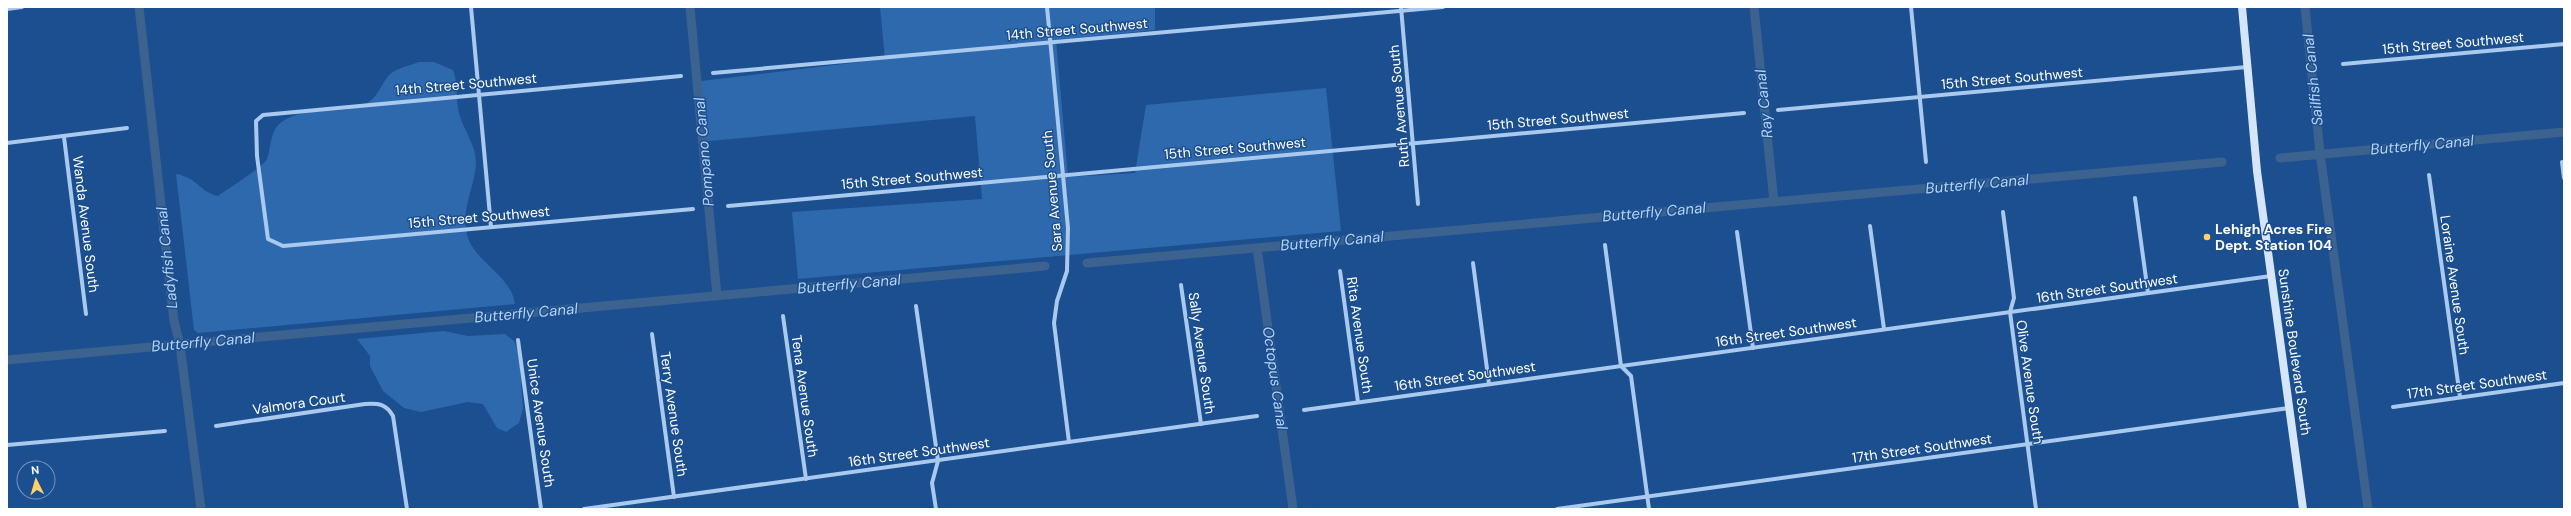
<svg xmlns="http://www.w3.org/2000/svg" width="2571" height="516" font-family="'DM Sans',sans-serif">
  <style>
    .green { fill: #2e69ad }
    .lines { fill: none; stroke-linecap: round; stroke-linejoin: round }
    .canal { stroke: #3c6290; stroke-width: 9 }
    .street { stroke: #a9c9ee; stroke-width: 4 }
    .secondary { stroke: #d6e6fa; stroke-width: 8 }
    .poi-dot { fill: #ffd166; stroke: #1b4f8f; stroke-width: 1.5 }
    .labels { text-anchor: middle; dominant-baseline: central; stroke-width: 3; stroke-linejoin: round; paint-order: stroke }
    .street-label { font-size: 14px; fill: #fff; stroke: #1b4f8f }
    .poi-label { font-size: 14px; font-weight: bold; fill: #fff; stroke: #1b4f8f; text-anchor: start }
    .water-label { font-size: 15px; font-style: italic; fill: #b5d3f5; stroke: #1b4f8f }
  </style>
  <rect width="100%" height="100%" fill="#1b4f8f"/>
  <g class="green">
    <path d="M880 7H1155V30L1056 40 1068 177 1135 173 1146 105 1326 88 1341 231 798 279 792 212 982 199 975 116 699 142 693 82 885 59Z"/>
    <path d="M419 62H434L453 70C458 83 456 95 458 109 462 129 476 143 476 163 475 185 462 208 466 230 471 262 510 272 515 304L198 333 194 330 176 174C199 178 199 192 218 196 228 189 263 167 267 159 272 146 269 130 283 121 306 106 336 115 361 106 381 99 381 79 393 72 401 67 411 65 419 62Z"/>
    <path d="M444 331 468 336 505 334 514 341 519 353 523 409 519 423 506 432 497 428 483 404 468 402 421 412 404 408 383 391 370 366V356L357 339Z"/>
  </g>
  <g class="lines">
    <g class="canal">
      <path d="M139 7 174 321 180 345 201 509"/>
      <path d="M690 7 717 296"/>
      <path d="M1754 7 1774 202"/>
      <path d="M2305 7 2320 153 2368 509"/>
      <path d="M2280 158 2564 132"/>
      <path d="M1257 248 1293 509"/>
      <path d="M1087 263 2222 162"/>
      <path d="M7 360 1045 266"/>
    </g>
    <g class="street">
      <path d="M471 7 491 227"/>
      <path d="M1047 7 1068 228 1067 271 1057 301 1054 323 1069 442"/>
      <path d="M1401 7 1418 204"/>
      <path d="M1911 7 1926 162"/>
      <path d="M7 9 22 7"/>
      <path d="M2343 64 2564 44"/>
      <path d="M713 73 1443 7"/>
      <path d="M681 76 263 115 256 121 257 156 268 239 283 246 693 209"/>
      <path d="M1778 110 2247 67"/>
      <path d="M64 137 86 314"/>
      <path d="M7 143 127 128"/>
      <path d="M2562 162 2564 178"/>
      <path d="M2429 175 2460 397"/>
      <path d="M2135 198 2148 293"/>
      <path d="M728 206 1744 113"/>
      <path d="M2003 212 2014 298 2010 312 2036 509"/>
      <path d="M1870 226 1884 329"/>
      <path d="M1737 232 1753 348"/>
      <path d="M1605 245 1621 366 1631 376 1649 509"/>
      <path d="M1473 263 1489 384"/>
      <path d="M1340 271 1358 402"/>
      <path d="M1181 285 1201 424"/>
      <path d="M916 306 938 461 932 483 936 509"/>
      <path d="M783 316 806 479"/>
      <path d="M652 334 674 497"/>
      <path d="M518 340 541 509"/>
      <path d="M2393 407 2564 383"/>
      <path d="M1304 410 2271 276"/>
      <path d="M216 426 365 404C379 403 386 404 393 416L407 509"/>
      <path d="M7 445 165 431"/>
      <path d="M584 509 1257 416"/>
      <path d="M1557 509 2289 408"/>
    </g>
    <path class="secondary" d="M2242 7 2257 171 2303 509"/>
  </g>
  <circle class="poi-dot" cx="2207" cy="237" r="4"/>
  <g class="labels">
    <g class="street-label">
      <text transform="translate(1077 29) rotate(-5)">14th Street Southwest</text>
      <text transform="translate(2453 43) rotate(-5)">15th Street Southwest</text>
      <text transform="translate(2012 78) rotate(-5)">15th Street Southwest</text>
      <text transform="translate(466 84) rotate(-5)">14th Street Southwest</text>
      <text transform="translate(1399 106) rotate(-95)">Ruth Avenue South</text>
      <text transform="translate(1558 119) rotate(-5)">15th Street Southwest</text>
      <text transform="translate(1235 148) rotate(-5)">15th Street Southwest</text>
      <text transform="translate(912 178) rotate(-5)">15th Street Southwest</text>
      <text transform="translate(1052 191) rotate(-95)">Sara Avenue South</text>
      <text transform="translate(479 217) rotate(-5)">15th Street Southwest</text>
      <text transform="translate(86 224) rotate(83)">Wanda Avenue South</text>
      <text transform="translate(2455 285) rotate(82)">Loraine Avenue South</text>
      <text transform="translate(2107 288) rotate(-8)">16th Street Southwest</text>
      <text transform="translate(1786 332) rotate(-8)">16th Street Southwest</text>
      <text transform="translate(1360 335) rotate(82)">Rita Avenue South</text>
      <text transform="translate(2295 352) rotate(82)">Sunshine Boulevard South</text>
      <text transform="translate(1202 353) rotate(82)">Sally Avenue South</text>
      <text transform="translate(1465 376) rotate(-8)">16th Street Southwest</text>
      <text transform="translate(2030 382) rotate(82)">Olive Avenue South</text>
      <text transform="translate(2477 384) rotate(-8)">17th Street Southwest</text>
      <text transform="translate(805 396) rotate(82)">Tena Avenue South</text>
      <text transform="translate(299 403) rotate(-8)">Valmora Court</text>
      <text transform="translate(674 414) rotate(82)">Terry Avenue South</text>
      <text transform="translate(541 423) rotate(82)">Unice Avenue South</text>
      <text transform="translate(1922 448) rotate(-8)">17th Street Southwest</text>
      <text transform="translate(919 452) rotate(-8)">16th Street Southwest</text>
    </g>
    <g class="poi-label">
      <text x="2215" y="229">Lehigh Acres Fire<tspan x="2215" dy="16">Dept. Station 104</tspan></text>
    </g>
    <g class="water-label">
      <text transform="translate(2313 80) rotate(-96)">Sailfish Canal</text>
      <text transform="translate(1764 104) rotate(-96)">Ray Canal</text>
      <text transform="translate(2422 145) rotate(-5)">Butterfly Canal</text>
      <text transform="translate(704 152) rotate(-95)">Pompano Canal</text>
      <text transform="translate(1977 184) rotate(-5)">Butterfly Canal</text>
      <text transform="translate(1654 212) rotate(-5)">Butterfly Canal</text>
      <text transform="translate(1332 241) rotate(-5)">Butterfly Canal</text>
      <text transform="translate(167 258) rotate(-96)">Ladyfish Canal</text>
      <text transform="translate(849 284) rotate(-5)">Butterfly Canal</text>
      <text transform="translate(526 313) rotate(-5)">Butterfly Canal</text>
      <text transform="translate(203 342) rotate(-5)">Butterfly Canal</text>
      <text transform="translate(1275 378) rotate(82)">Octopus Canal</text>
    </g>
  </g>
  <rect width="2571" height="516" fill="none" stroke="#ffffff" stroke-width="16"/>
  <g transform="translate(36 480) rotate(355)"><circle r="19" fill="#1b4f8f" stroke="#7695bc"/>
  <path d="M0-3L7 15L0 10L-7 15Z" fill="#ffd166"/>
  <text y="-6" font-size="11" font-weight="bold" text-anchor="middle" fill="#ffffff">N</text>
  </g>
</svg>
